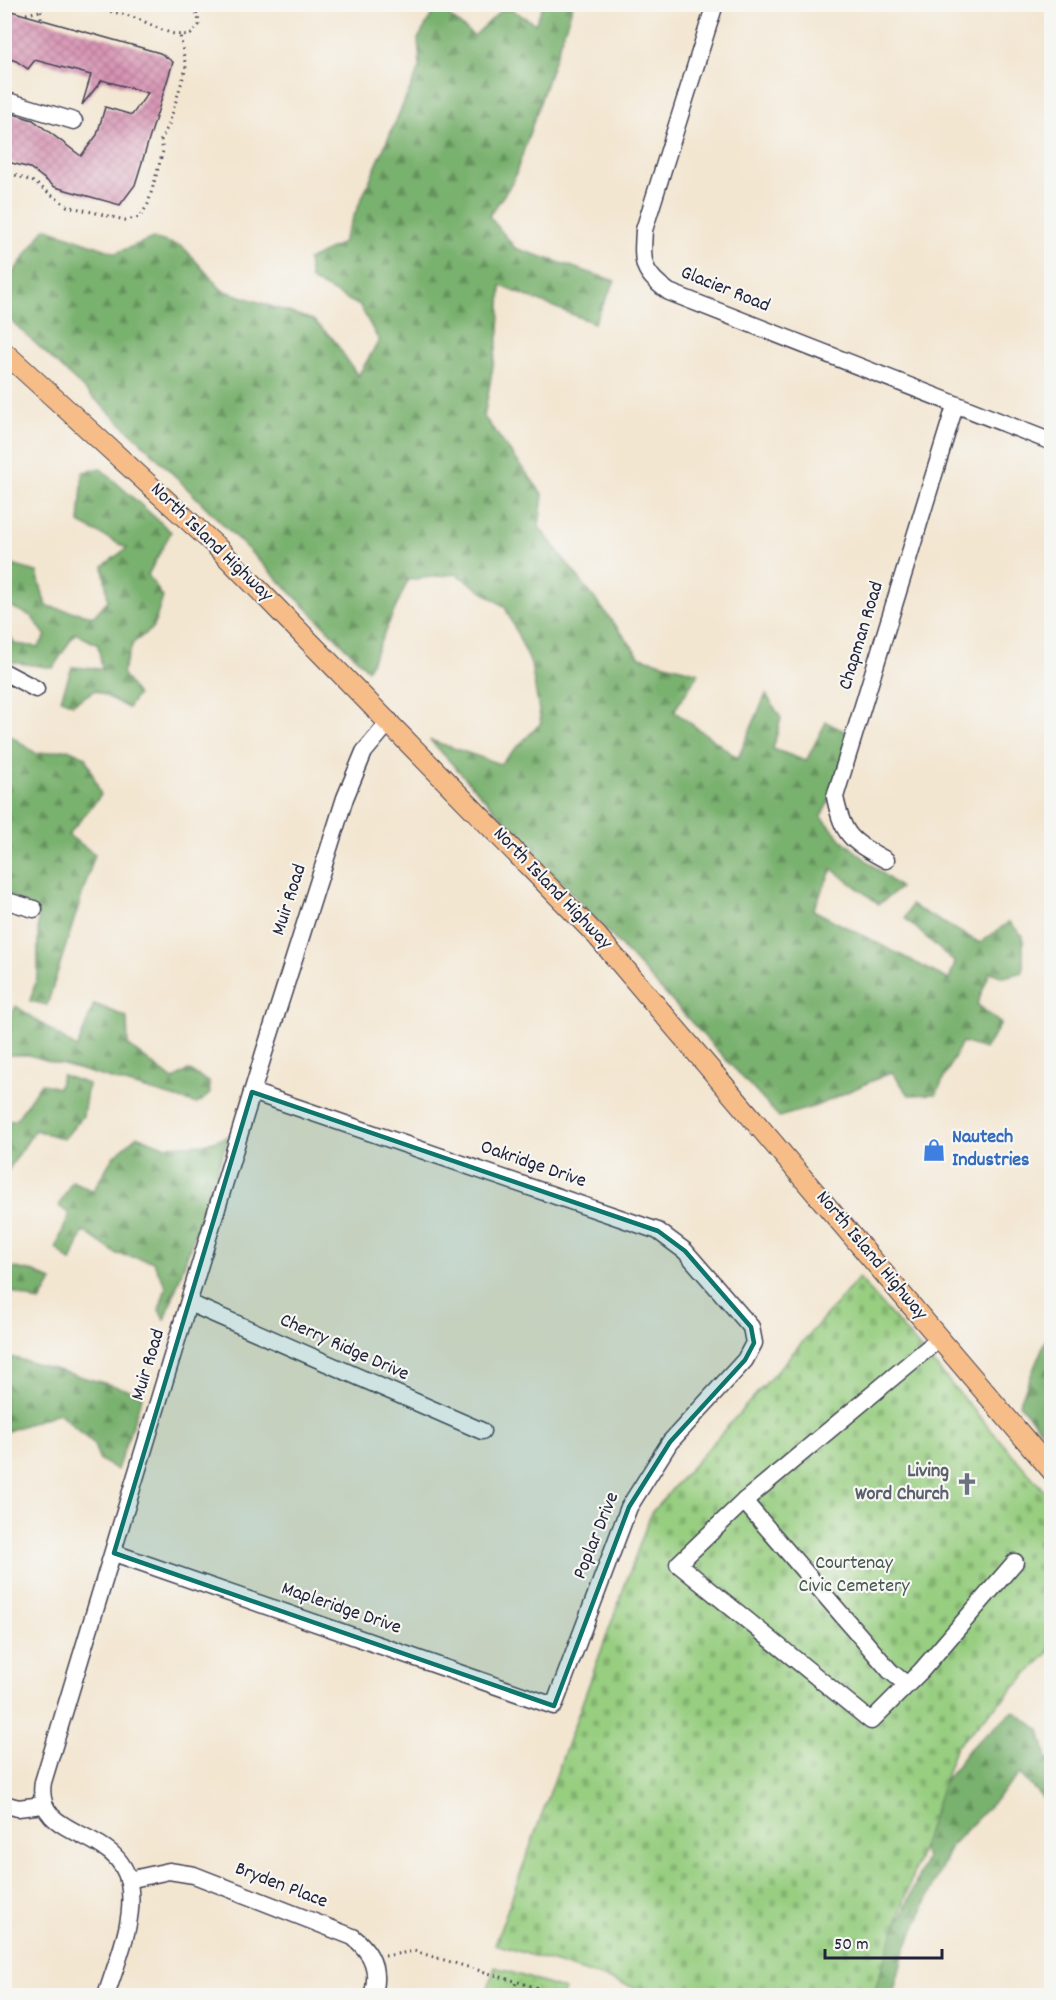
<svg xmlns="http://www.w3.org/2000/svg" width="1056" height="2000" font-family="Dekko,sans-serif">
  <style>
    .grass { fill: url(#grass-dots); stroke: #5c785e; stroke-width: 1.5 }
    .forest { fill: url(#forest-firs); stroke: #4e6a54; stroke-width: 1.5 }
    .cemetery { fill: url(#cemetery-stones); stroke: #5c785e; stroke-width: 1.5 }
    .building { fill: url(#building-cross-hatch) }
    .lines { fill: none; stroke-linecap: round; stroke-linejoin: round }
    .minor-casing { stroke: #413f52; stroke-width: 19 }
    .major-casing { stroke: #413f52; stroke-width: 22 }
    .path { stroke: #413f52; stroke-width: 3; stroke-dasharray: 1.5 4.5; stroke-linecap: butt }
    .minor { stroke: #fff; stroke-width: 16 }
    .major { stroke: #f7bd88; stroke-width: 20 }
    .marked { fill: #0f766e; fill-opacity: 0.2; stroke: #0f766e; stroke-width: 4.5; stroke-linejoin: round }
    .labels { text-anchor: middle; dominant-baseline: central; stroke-width: 4.5; stroke-linejoin: round; paint-order: stroke }
    .street-label { font-size: 20px; fill: #22223b; stroke: #f6f6f2 }
    .shop-label { font-size: 20px; font-weight: bold; fill: #366cbe; stroke: #f6f6f2; text-anchor: start }
    .worship-label { font-size: 20px; font-weight: bold; fill: #5b616d; stroke: #f6f6f2; text-anchor: end }
    .park-label { font-size: 20px; fill: #455650; stroke: #f6f6f2 }
  </style>
  <defs>
    <pattern id="grass-dots" width="8" height="8" patternUnits="userSpaceOnUse" patternTransform="scale(1.5)"><rect width="8" height="8" fill="#97ce80"/><path d="M2 2h.1M6 6h.1" fill="none" stroke="#82b170" stroke-width="1.8" stroke-linecap="round"/></pattern>
    <pattern id="forest-firs" width="22" height="20" patternUnits="userSpaceOnUse" patternTransform="scale(1.5)"><rect width="22" height="20" fill="#79b16e"/><path d="M5 1l3.5 6h-7zM16 11l3.5 6h-7z" fill="#63905c"/></pattern>
    <pattern id="cemetery-stones" width="16" height="16" patternUnits="userSpaceOnUse" patternTransform="scale(1.5)"><rect width="16" height="16" fill="#97ce80"/><path d="M2 7V4a2 2 0 0 1 4 0v3zM10 15v-3a2 2 0 0 1 4 0v3z" fill="#82b170"/></pattern>
    <pattern id="building-cross-hatch" width="8" height="8" patternUnits="userSpaceOnUse" patternTransform="scale(1.5)"><rect width="8" height="8" fill="#d792b2"/><path d="M0 0l8 8M0 8l8-8" fill="none" stroke="#ae7792"/></pattern>
  </defs>
  <rect width="100%" height="100%" fill="#f6f6f2"/>
  <filter id="ink" filterUnits="userSpaceOnUse"><feTurbulence type="fractalNoise" baseFrequency=".0167" numOctaves="2"/><feDisplacementMap in="SourceGraphic" scale="12" xChannelSelector="R" yChannelSelector="G"/><feConvolveMatrix kernelMatrix="1 2 1 2 8 2 1 2 1" color-interpolation-filters="sRGB"/></filter>
  <filter id="wash" filterUnits="userSpaceOnUse"><feTurbulence type="fractalNoise" baseFrequency=".008" numOctaves="4" result="noise"/><feDisplacementMap in="SourceGraphic" scale="24" xChannelSelector="R" yChannelSelector="G"/><feGaussianBlur stdDeviation="1.35" result="paint"/><feColorMatrix in="noise" values="0 0 0 0 0 0 0 0 0 0 0 0 0 0 0 0 0 1.4 0 .05"/><feComposite in="paint" operator="in"/></filter>
  <g filter="url(#wash)">
    <rect width="100%" height="100%" fill="#f3e6d1"/>
    <path class="grass" d="M495 1967 565 1990 563 1995H486Z"/>
    <g class="forest">
      <path d="M543 5H573L513 182 489 216 515 248 615 281 594 323 501 286 499 332 484 417 543 495 539 527 640 657 699 673 674 711 738 758 766 694 781 718 773 749 806 761 826 722 848 733 836 789 821 816 842 840 900 888 879 904 832 869 813 910 949 980 955 963 905 918 911 905 980 943 1009 922 1023 936V972L1004 977 990 972 977 1004 1001 1024 985 1049 962 1042 936 1094 909 1095 892 1072 816 1106 779 1117 430 740 500 764 541 723 531 664 505 607 456 574 408 580 368 670 143 444 5 315V284L45 228 116 253 153 238 183 247 222 290 313 320 333 339 358 376 379 341 360 306 311 280 308 260 342 243 420 66 418 39 437 6 474 36 506 6 535 24Z"/>
      <path d="M100 468 171 532 148 575 163 597 153 628 133 643 122 673 137 695 128 708 95 690 73 704 61 699 72 667 102 669 98 645 75 633 53 668 5 661V627L15 644 38 647 46 636 31 616 5 604V563L37 572 46 606 94 616 108 600 103 566 127 548 79 523 83 472Z"/>
      <path d="M4 731 37 754 68 749 86 757 101 795 68 835 95 854 47 1005 30 1001 38 974V913L5 891Z"/>
      <path d="M94 1004 127 1017 128 1045 173 1080 188 1070 209 1082 210 1094 197 1104 29 1055H5V1026L16 1006 77 1048Z"/>
      <path d="M62 1075 88 1084 83 1116 64 1139 35 1130 5 1175V1122L16 1120 41 1083 58 1088Z"/>
      <path d="M137 1136 164 1146 204 1144 229 1136 165 1320 159 1310 166 1287 153 1261 117 1254 83 1231 71 1262 56 1248 69 1214 59 1206 72 1181 93 1191 113 1157Z"/>
      <path d="M5 1266 35 1272 52 1281 40 1302 5 1289Z"/>
      <path d="M1051 1327V1442L1019 1404Z"/>
      <path d="M4 1355 143 1394 117 1470 100 1460 93 1443 59 1413 5 1432Z"/>
      <path d="M1014 1711 1040 1730 1047 1758 1051 1760V1814L1047 1803 1020 1774 951 1846 904 1952 893 1995 866 1996 883 1935 902 1916 926 1858 907 1808 939 1789 970 1748Z"/>
    </g>
    <path class="cemetery" d="M859 1278 1052 1500 1051 1650 955 1748 873 1995H658L495 1944 651 1513Z"/>
    <g id="blocks">
      <path class="building" d="M4 9 160 53 173 62 135 185 120 205 55 187 30 168 4 161V111L33 120 81 156 97 135 105 107 132 115 148 93 102 80 82 105 91 75 35 60 28 69 16 61 4 57Z"/>
    </g>
  </g>
  <g filter="url(#ink)">
    <use href="#blocks" fill-opacity="0" stroke="#413f52" stroke-width="1.5"/>
    <g class="lines">
      <g class="minor-casing">
        <g id="minor">
          <path d="M715 4 644 230C642 263 641 272 669 292L1052 442"/>
          <path d="M4 100 74 121"/>
          <path d="M4 672 36 689"/>
          <path d="M886 860C851 841 843 836 835 797L955 406"/>
          <path d="M4 900 34 909"/>
          <path d="M189 1303 482 1431"/>
          <path d="M940 1338 744 1501 678 1564 871 1721 921 1671 1015 1562"/>
          <path d="M744 1501 890 1671 906 1684"/>
          <path d="M114 1553 554 1706 629 1507 670 1442 745 1360 754 1343 751 1327 685 1251 658 1231 252 1092"/>
          <path d="M4 1804 18 1808 43 1805"/>
          <path d="M128 1880 169 1871 194 1875 353 1937C373 1953 380 1971 372 1996"/>
          <path d="M106 1996C117 1960 136 1920 129 1883 118 1826 33 1841 43 1782L264 1053 345 798 364 752 390 721"/>
        </g>
      </g>
      <g class="major-casing">
        <path id="major" d="M4 352 215 545 597 936 1052 1471"/>
      </g>
      <g class="path">
        <path d="M69 4C92 10 116 10 138 19 156 26 171 38 191 34L199 25 198 15 188 4"/>
        <path d="M26 14 40 11"/>
        <path d="M41 18 42 4"/>
        <path d="M4 171 34 182 67 206 125 220 140 217 148 204 163 151 161 140 169 124 186 68 180 35"/>
        <path d="M385 1956 414 1951 565 1996"/>
        <path d="M511 1996 517 1980"/>
      </g>
      <use href="#minor" class="minor"/>
      <use href="#major" class="major"/>
    </g>
  </g>
  <path class="marked" d="M252 1092 658 1231 685 1251 751 1327 754 1343 745 1360 670 1442 629 1507 554 1706 114 1553Z"/>
  <defs>
    <g id="shop-bare" transform="scale(1.8)"><path d="M-5-2.5h2.3a2.7 3.5 0 0 1 5.4 0H5L5.5 6h-11ZM-1.5-2.5h3a1.5 2.3 0 0 0-3 0Z" fill="#3f7fe0" stroke="#f6f6f2" stroke-width="2.5" paint-order="stroke"/></g>
    <g id="church-bare" transform="scale(1.8)"><path d="M-1.2-6h2.4v3.5h3.3v2.4h-3.3V6h-2.4V-.1h-3.3v-2.4h3.3Z" fill="#6b7280" stroke="#f6f6f2" stroke-width="2.5" paint-order="stroke"/></g>
  </defs>
  <g fill-rule="evenodd">
    <use href="#shop-bare" x="934" y="1150"/>
    <use href="#church-bare" x="967" y="1484"/>
  </g>
  <g class="labels">
    <g class="street-label">
      <text transform="translate(725 290) rotate(22)">Glacier Road</text>
      <text transform="translate(211 543) rotate(44)">North Island Highway</text>
      <text transform="translate(862 636) rotate(-73)">Chapman Road</text>
      <text transform="translate(552 889) rotate(46)">North Island Highway</text>
      <text transform="translate(290 900) rotate(-72)">Muir Road</text>
      <text transform="translate(533 1165) rotate(19)">Oakridge Drive</text>
      <text transform="translate(871 1256) rotate(50)">North Island Highway</text>
      <text transform="translate(344 1348) rotate(24)">Cherry Ridge Drive</text>
      <text transform="translate(149 1365) rotate(-73)">Muir Road</text>
      <text transform="translate(597 1536) rotate(-68)">Poplar Drive</text>
      <text transform="translate(341 1609) rotate(19)">Mapleridge Drive</text>
      <text transform="translate(281 1886) rotate(21)">Bryden Place</text>
    </g>
    <g class="shop-label">
      <text x="952" y="1138">Nautech<tspan x="952" dy="23">Industries</tspan></text>
    </g>
    <g class="worship-label">
      <text x="949" y="1472">Living<tspan x="949" dy="23">Word Church</tspan></text>
    </g>
    <g class="park-label">
      <text x="854" y="1564">Courtenay<tspan x="854" dy="23">Civic Cemetery</tspan></text>
    </g>
  </g>
  <rect width="1056" height="2000" fill="none" stroke="#f6f6f2" stroke-width="24"/>
  <path d="M825 1949v9h117v-9" fill="none" stroke="#22223b" stroke-width="3"/>
  <text x="834" y="1949" font-size="18" fill="#22223b" stroke="#f6f6f2" stroke-width="4.5" paint-order="stroke">50 m</text>
</svg>
